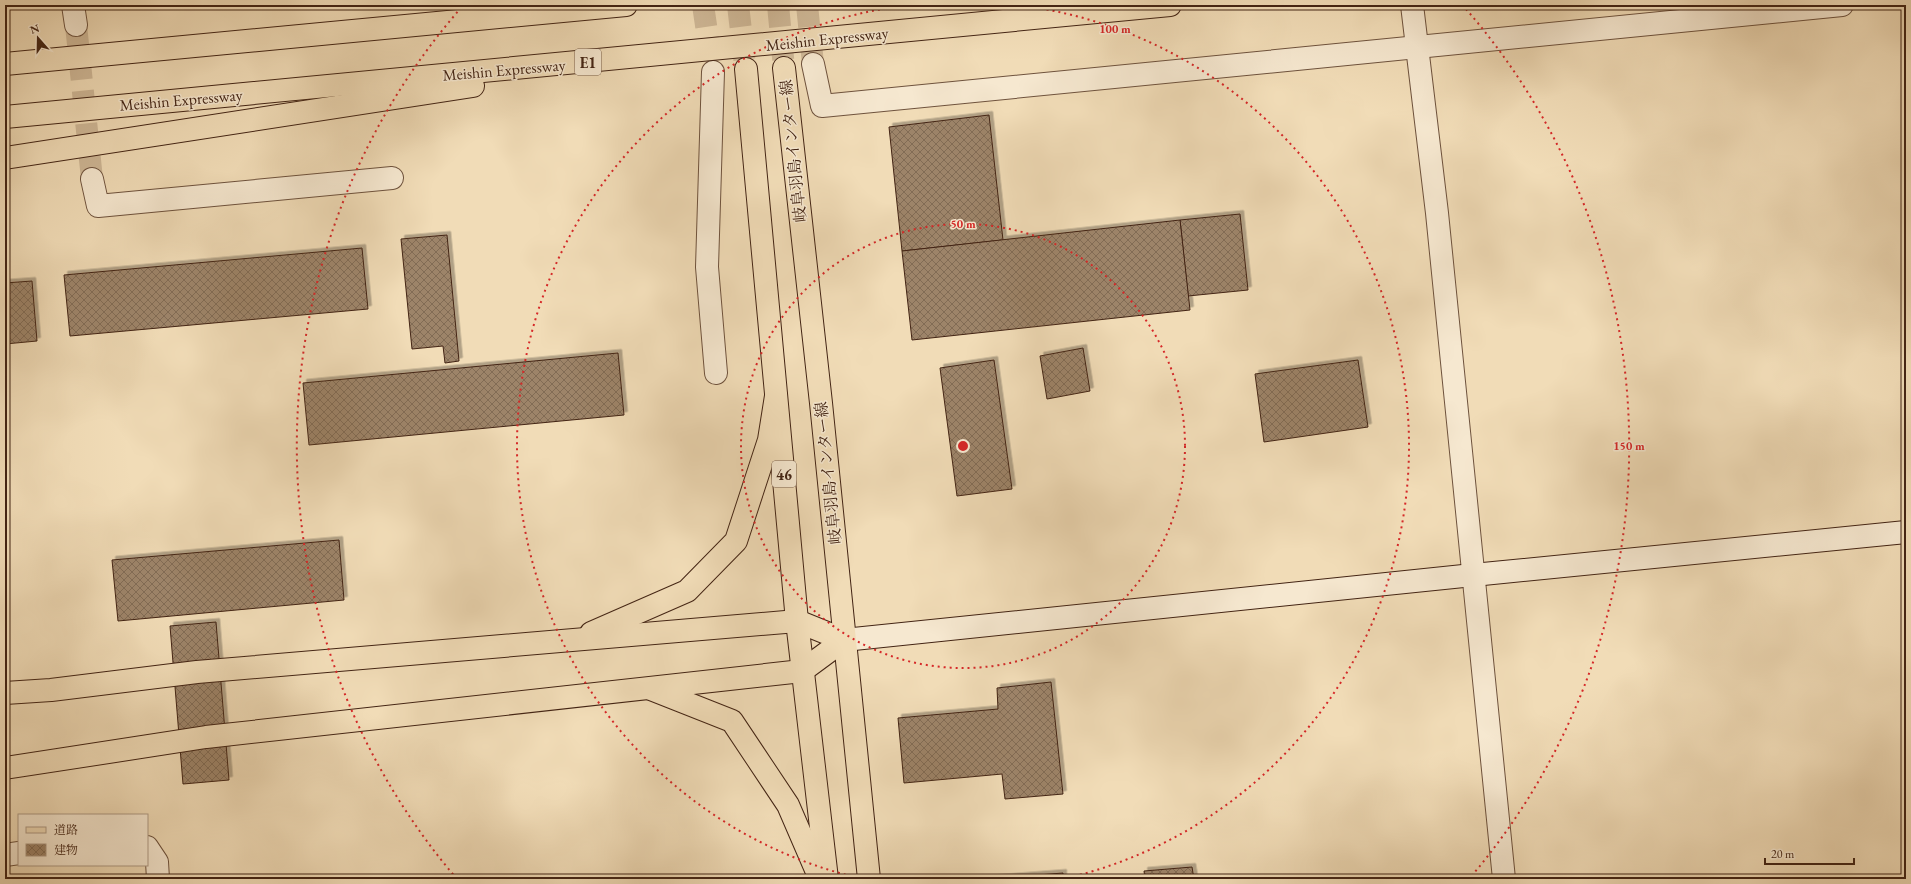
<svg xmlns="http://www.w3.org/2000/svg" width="1911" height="884" font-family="'EB Garamond','Noto Serif JP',serif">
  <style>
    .building { fill: url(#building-cross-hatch); stroke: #432414; filter: url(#shadow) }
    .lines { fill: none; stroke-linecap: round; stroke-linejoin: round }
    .street-tunnel { stroke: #ceb796; stroke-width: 22; stroke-dasharray: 22 11; stroke-linecap: butt }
    .primary-tunnel { stroke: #ceb796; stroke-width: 22; stroke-dasharray: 22 11; stroke-linecap: butt }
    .street-casing { stroke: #6e523d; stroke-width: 24 }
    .secondary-casing { stroke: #432414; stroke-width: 24 }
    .primary-casing { stroke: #432414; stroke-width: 24 }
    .highway-casing { stroke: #432414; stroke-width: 24 }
    .street { stroke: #f6e8d0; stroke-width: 22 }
    .secondary { stroke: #f6e8d0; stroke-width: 22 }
    .primary { stroke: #f1dcb7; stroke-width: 22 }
    .highway { stroke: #f1dcb7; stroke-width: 22 }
    .ring { fill: none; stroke: #d62828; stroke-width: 2; stroke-dasharray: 2 4 }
    .labels { text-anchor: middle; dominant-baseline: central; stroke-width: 3; stroke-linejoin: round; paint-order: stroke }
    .shield { fill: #f6e8d0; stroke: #795f4c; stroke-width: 1 }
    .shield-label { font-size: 15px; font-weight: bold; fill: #432414 }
    .street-label { font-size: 16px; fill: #432414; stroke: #f6e8d0 }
    .centre { fill: #d62828; stroke: #f6e8d0; stroke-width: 2 }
    .ring-label { font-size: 12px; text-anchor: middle; font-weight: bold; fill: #d62828; stroke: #f6e8d0; stroke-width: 3; stroke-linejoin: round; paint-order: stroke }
  </style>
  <defs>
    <pattern id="building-cross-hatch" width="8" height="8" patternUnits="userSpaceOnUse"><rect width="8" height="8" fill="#9d8469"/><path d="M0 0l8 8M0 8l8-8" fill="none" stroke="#826c55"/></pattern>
    <filter id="shadow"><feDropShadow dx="3.5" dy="-3.5" stdDeviation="0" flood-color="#0004"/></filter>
  </defs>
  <rect width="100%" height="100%" fill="#f1dcb7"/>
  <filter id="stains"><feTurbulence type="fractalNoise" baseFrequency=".005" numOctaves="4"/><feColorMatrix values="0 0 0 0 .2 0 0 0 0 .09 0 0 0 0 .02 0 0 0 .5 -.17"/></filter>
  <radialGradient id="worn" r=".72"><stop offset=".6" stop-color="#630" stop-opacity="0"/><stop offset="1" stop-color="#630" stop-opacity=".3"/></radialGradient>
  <g class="building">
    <path d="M989 115 1003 240 902 251 889 127Z"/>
    <path d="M1240 214 1248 290 1188 296 1180 220Z"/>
    <path d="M1180 220 1190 310 912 340 902 251Z"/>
    <path d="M447 235 459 361 445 363 443 346 412 349 401 239Z"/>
    <path d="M362 248 368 309 70 336 64 275Z"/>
    <path d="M32 281 37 341 5 344V283Z"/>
    <path d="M1083 348 1090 391 1047 399 1040 356Z"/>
    <path d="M618 353 624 415 309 445 303 383Z"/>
    <path d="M994 360 1012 489 957 496 940 368Z"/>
    <path d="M1358 360 1368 427 1264 442 1255 374Z"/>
    <path d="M339 540 344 600 118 621 112 560Z"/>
    <path d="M216 622 229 780 183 784 170 626Z"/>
    <path d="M1051 682 1063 794 1005 799 1002 774 904 783 898 718 998 709 997 688Z"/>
    <path d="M1192 867 1194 879H1145L1144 871Z"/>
    <path d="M1063 873V879H987Z"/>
  </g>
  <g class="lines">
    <g class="street-tunnel">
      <path d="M703 5 713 72"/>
      <path d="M807 5 813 64"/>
      <path d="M76 25 92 179"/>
    </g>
    <g class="primary-tunnel">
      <path d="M738 5 745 65"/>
      <path d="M778 5 784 68"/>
    </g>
    <g class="street-casing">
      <g id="street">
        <path d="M73 5 76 25"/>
        <path d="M1412 5 1437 213 1504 879"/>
        <path d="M813 64 822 106 1842 5"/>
        <path d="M713 72 707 267 716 373"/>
        <path d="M92 179 98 206 392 178"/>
        <path d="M147 847 157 862 158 879"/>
        <path d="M5 855 19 853"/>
      </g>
    </g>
    <g class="secondary-casing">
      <path id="secondary" d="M844 640 1473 575 1906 532"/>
    </g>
    <g class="primary-casing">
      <g id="primary">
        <path d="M784 68 821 403 869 879"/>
        <path d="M746 69 797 621 827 879"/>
      </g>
    </g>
    <g class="highway-casing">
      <g id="highway">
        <path d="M5 64 626 5"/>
        <path d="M5 117 1170 5"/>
        <path d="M5 158 473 86"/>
        <path d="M591 633 687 591 736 541 769 440 776 396"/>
        <path d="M651 689 732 721 788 805 820 879"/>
        <path d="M5 693 51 690 197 672 797 621 844 640"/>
        <path d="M5 768 206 737 802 671 844 640"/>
      </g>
    </g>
    <use href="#street" class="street"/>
    <use href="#secondary" class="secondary"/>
    <use href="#primary" class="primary"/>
    <use href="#highway" class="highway"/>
  </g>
  <g class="ring">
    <circle cx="963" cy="446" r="222"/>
    <path d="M863 879A444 444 0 0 1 909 5M1017 5A444 444 0 0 1 1063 879"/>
    <path d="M457 879A666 666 0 0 1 460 9M1466 9A666 666 0 0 1 1469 879"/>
  </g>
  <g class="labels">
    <g class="shield">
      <rect x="575" y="49" width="26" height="26" rx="3"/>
      <rect x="772" y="461" width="24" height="26" rx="3"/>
    </g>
    <g class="shield-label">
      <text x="588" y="62">E1</text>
      <text x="784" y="474">46</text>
    </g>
    <g class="street-label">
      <text transform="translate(827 39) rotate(-6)">Meishin Expressway</text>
      <text transform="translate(504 70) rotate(-5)">Meishin Expressway</text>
      <text transform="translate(181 100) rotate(-5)">Meishin Expressway</text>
      <text transform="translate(793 151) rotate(-96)">岐阜羽島インター線</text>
      <text transform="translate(828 473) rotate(-96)">岐阜羽島インター線</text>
    </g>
  </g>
  <circle cx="963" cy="446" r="6" class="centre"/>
  <g class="ring-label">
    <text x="1115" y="33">100 m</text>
    <text x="963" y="228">50 m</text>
    <text x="1629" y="450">150 m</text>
  </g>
  <rect width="1911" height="884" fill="none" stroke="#f1dcb7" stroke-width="20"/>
  <rect x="6" y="6" width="1899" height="872" fill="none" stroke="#432414" stroke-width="2"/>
  <rect x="10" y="10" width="1891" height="864" fill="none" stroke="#432414"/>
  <rect x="18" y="814" width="130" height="52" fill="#f6e8d0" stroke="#ae9a85"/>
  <rect x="26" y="827" width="20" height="6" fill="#f1dcb7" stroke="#ae9a85"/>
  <text x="54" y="834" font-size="12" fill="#432414">道路</text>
  <rect x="26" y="844" width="20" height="12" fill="url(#building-cross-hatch)" stroke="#ae9a85"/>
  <text x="54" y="854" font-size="12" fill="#432414">建物</text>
  <g transform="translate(38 38) rotate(340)" stroke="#f6e8d0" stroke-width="3" paint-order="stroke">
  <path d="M0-3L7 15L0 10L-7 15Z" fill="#432414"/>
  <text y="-6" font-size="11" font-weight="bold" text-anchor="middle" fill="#432414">N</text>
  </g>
  <path d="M1765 858v6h89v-6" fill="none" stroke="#432414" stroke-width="2"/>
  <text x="1771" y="858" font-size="12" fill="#432414" stroke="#f6e8d0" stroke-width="3" paint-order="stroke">20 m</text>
  <rect width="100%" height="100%" filter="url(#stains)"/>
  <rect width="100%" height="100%" fill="url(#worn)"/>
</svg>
